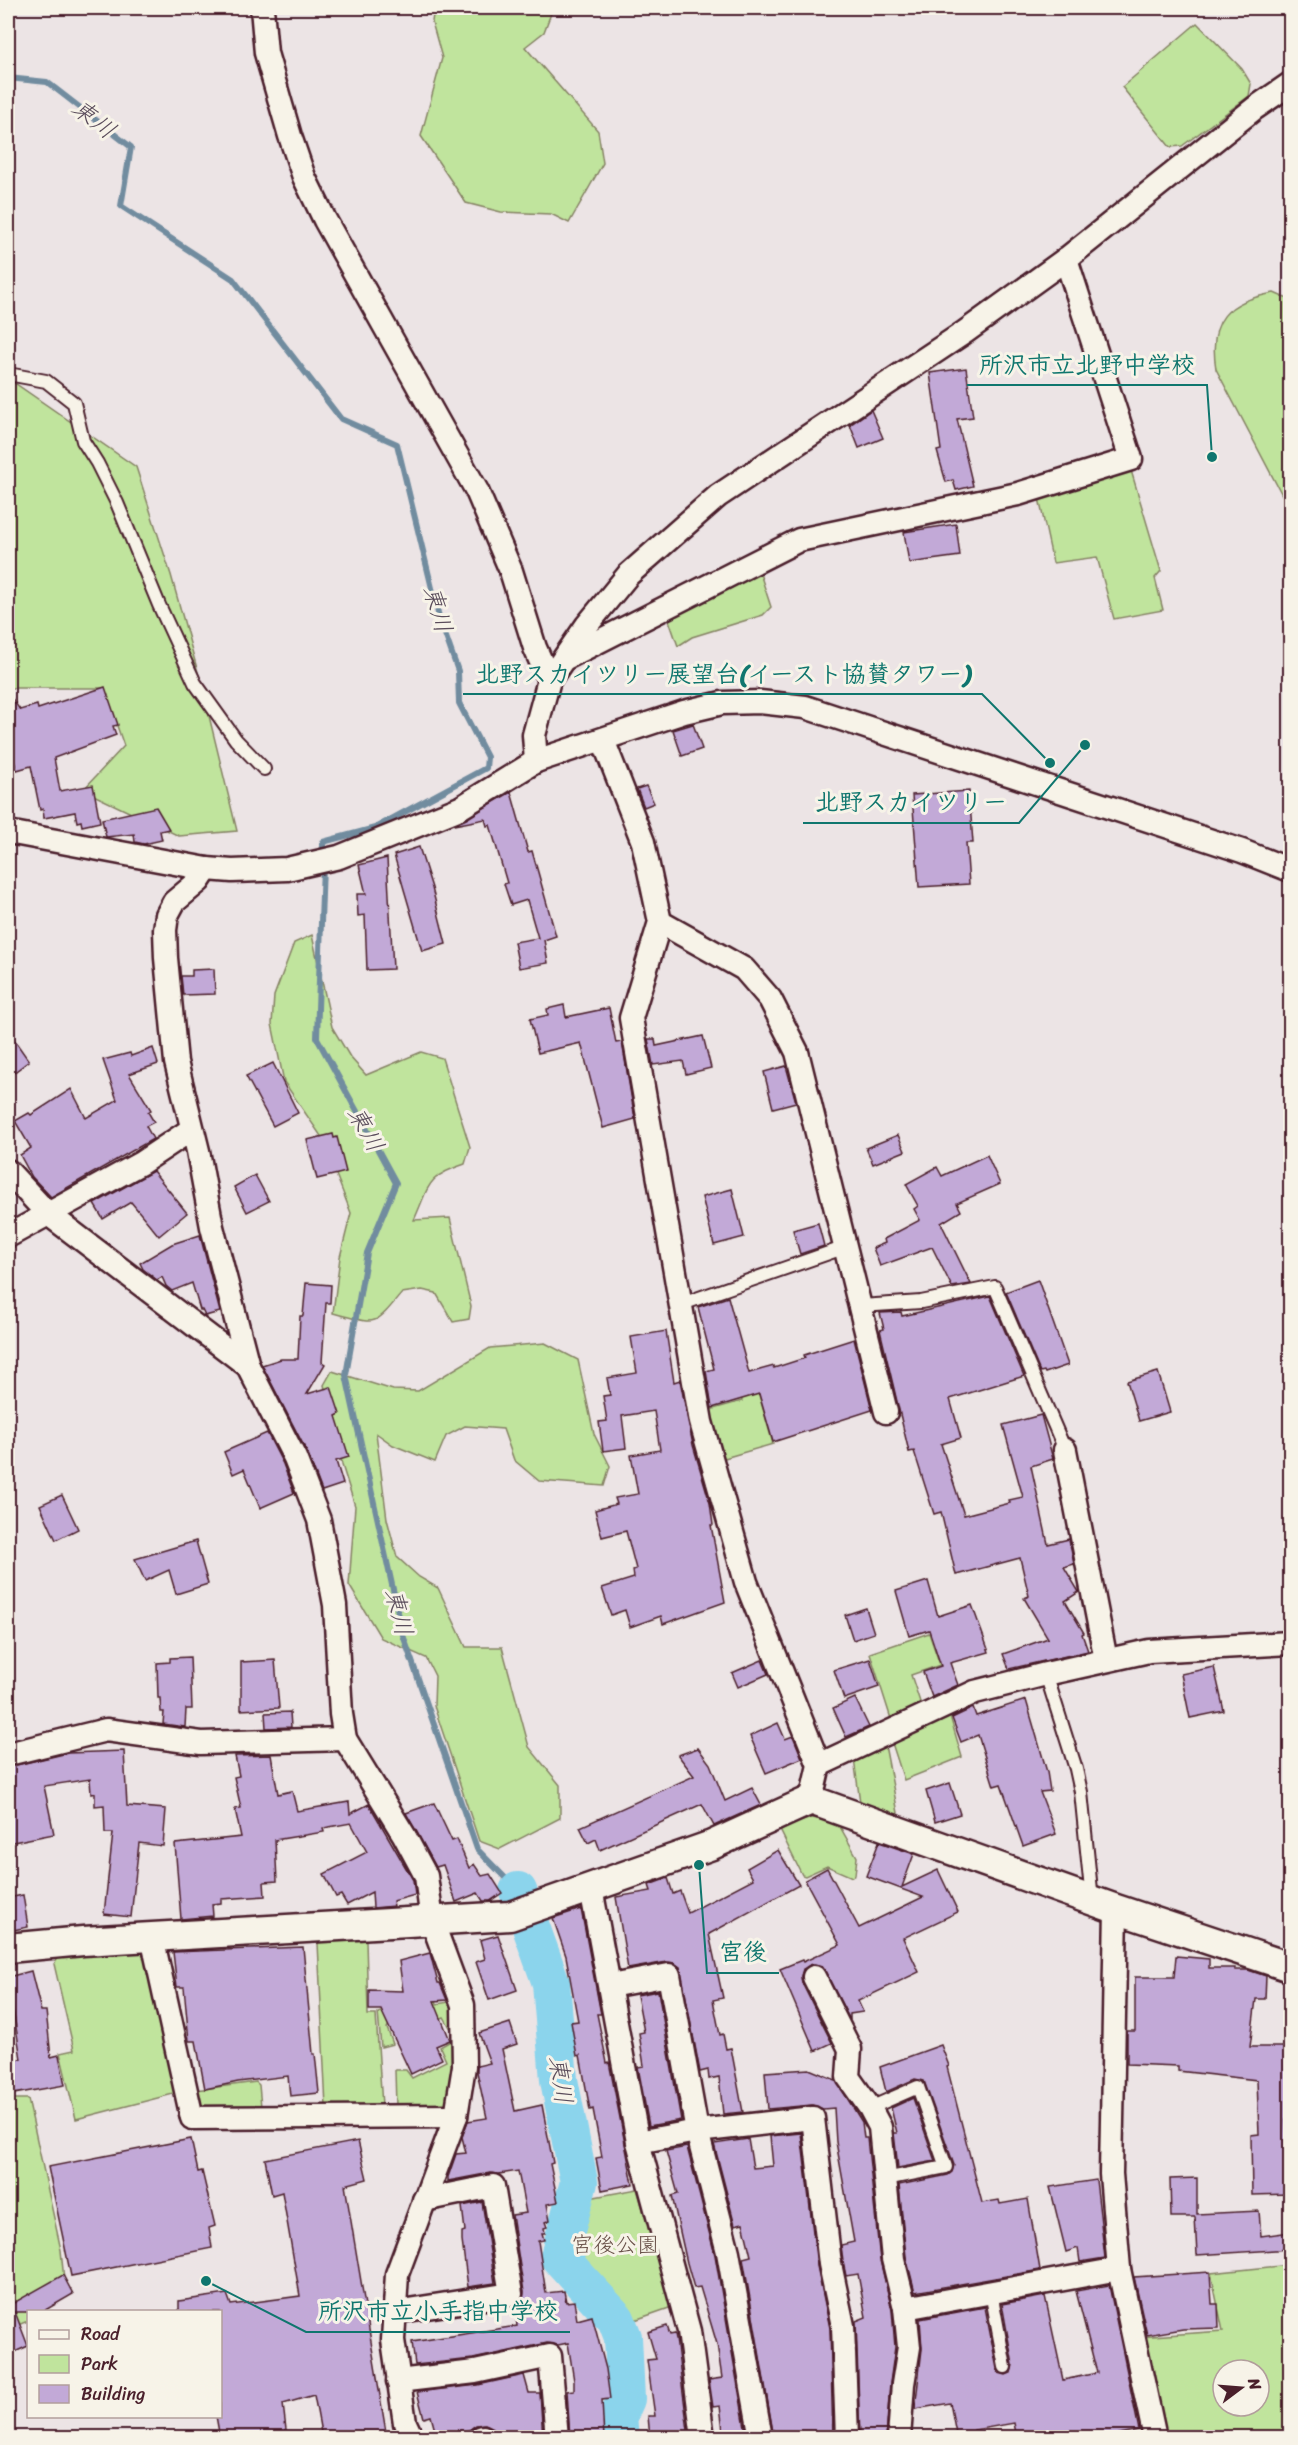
<svg xmlns="http://www.w3.org/2000/svg" width="1298" height="2445" font-family="Sriracha,'Klee One',sans-serif">
  <style>
    .green { fill: #c0e49d; stroke: #858264; stroke-width: 1.5; fill-rule: evenodd }
    .lines { fill: none; stroke-linecap: round; stroke-linejoin: round }
    .stream { stroke: #718c9f; stroke-width: 6 }
    .river { stroke: #8bd4ec; stroke-width: 38 }
    .building { fill: #c2a9d7; stroke: #4a1f2b; stroke-width: 1.5 }
    .service-casing { stroke: #4a1f2b; stroke-width: 16 }
    .minor-casing { stroke: #4a1f2b; stroke-width: 27 }
    .tertiary-casing { stroke: #4a1f2b; stroke-width: 33 }
    .service { stroke: #f7f3e8; stroke-width: 12 }
    .minor { stroke: #f7f3e8; stroke-width: 22 }
    .tertiary { stroke: #f7f3e8; stroke-width: 28 }
    .labels { text-anchor: middle; dominant-baseline: central; stroke-width: 6; stroke-linejoin: round; paint-order: stroke }
    .park-label { font-size: 22px; fill: #685048; stroke: #f7f3e8 }
    .water-label { font-size: 24px; font-style: italic; fill: #5a4c5b; stroke: #f7f3e8 }
    .leader { fill: none; stroke: #0f766e; stroke-width: 2 }
    .callout-dot { fill: #0f766e; stroke: #f7f3e8; stroke-width: 2 }
    .callout-label { font-size: 24px; text-anchor: middle; font-weight: bold; fill: #0f766e; stroke: #f7f3e8; stroke-width: 6; stroke-linejoin: round; paint-order: stroke }
  </style>
  <rect width="100%" height="100%" fill="#ece4e5"/>
  <filter id="ink" filterUnits="userSpaceOnUse"><feTurbulence type="fractalNoise" baseFrequency=".0167" numOctaves="2"/><feDisplacementMap in="SourceGraphic" scale="12" xChannelSelector="R" yChannelSelector="G"/><feConvolveMatrix kernelMatrix="1 2 1 2 8 2 1 2 1" color-interpolation-filters="sRGB"/></filter>
  <g filter="url(#ink)">
    <g class="green">
      <path d="M434 8H553L544 32 525 47 598 131 603 163 569 223 551 214 501 212 466 203 421 136 442 58 432 22Z"/>
      <path d="M1197 23 1242 69 1251 84 1249 96 1182 146 1170 147 1122 87Z"/>
      <path d="M1274 293 1290 300V510L1216 369C1208 320 1227 301 1274 293Z"/>
      <path d="M8 382 16 384 136 467 171 575 201 683 237 831 179 836 83 790 124 746 104 688H8Z"/>
      <path d="M1130 467 1161 571 1155 578 1163 610 1114 619 1097 557 1053 563 1039 498Z"/>
      <path d="M755 558 771 607 763 615 692 637 678 646 664 606Z"/>
      <path d="M312 935 332 1027 350 1057 366 1075 421 1052 442 1058 470 1147 465 1164C425 1177 430 1185 414 1220L450 1218 471 1306 469 1319 453 1322 436 1293 422 1290 402 1293C372 1329 377 1324 333 1313L340 1257 351 1213 321 1136 284 1082 272 1024 274 996 294 943Z"/>
      <path d="M545 1343 578 1360 594 1434 610 1466 604 1486 539 1481 514 1460 503 1429 465 1426 446 1436 435 1462 393 1445 376 1433 387 1519 397 1557 419 1577 438 1588 466 1647H502L529 1747 560 1785V1818L500 1849 479 1841 434 1706 435 1676 426 1658 381 1638 349 1585 355 1506 342 1465 338 1439 324 1385 332 1371 393 1390 418 1391 490 1348Z"/>
      <path d="M753 1374 773 1444 721 1459 706 1411 742 1401 736 1378Z"/>
      <path d="M929 1633 940 1665 911 1675 923 1711 892 1722 870 1653Z"/>
      <path d="M950 1716 962 1757 904 1780 891 1740Z"/>
      <path d="M885 1745 898 1813 892 1817 860 1802 854 1759Z"/>
      <path d="M812 1818 835 1822 839 1825 857 1857 855 1875 852 1877 827 1866 805 1876 802 1875 780 1830 782 1827Z"/>
      <path d="M363 1938 366 1940 368 2015H376L382 2106 326 2107 318 1943 321 1940Z"/>
      <path d="M141 1951 148 1956 181 2092 76 2119 60 2053 74 2050 54 1964 59 1957Z"/>
      <path d="M435 1994 437 2004 455 2001 458 2005 451 2107 396 2106 395 2070H406L412 2078 446 2061 440 2047 456 2038 444 2017 429 2023 389 2025 387 2028 393 2044 381 2047 378 2013Z"/>
      <path d="M256 2082 259 2085 261 2107 200 2111 196 2090Z"/>
      <path d="M8 2099H28L61 2250 65 2290 46 2311 28 2312V2321L8 2329Z"/>
      <path d="M637 2189 672 2307 629 2322 578 2253 577 2249 584 2199Z"/>
      <path d="M1290 2265V2437H1160L1138 2337 1223 2331 1211 2273ZM1223 2370H1259V2406H1223Z"/>
    </g>
    <g class="lines">
      <g class="stream">
        <path d="M8 78 47 82 131 147 121 206 233 279 341 419 397 444 439 617 458 671 459 703 487 757 486 768 375 828 323 842V855"/>
        <path d="M323 865 317 1038 396 1183 367 1253 346 1375 403 1635 477 1849 518 1891"/>
      </g>
      <path class="river" d="M518 1891 551 1983 559 2080 579 2182 559 2257 616 2319 623 2337 626 2399 618 2417 620 2438"/>
    </g>
    <g class="building">
      <path d="M966 368 973 417 957 419 973 486 956 490 953 480 946 482 937 451 941 450 930 373Z"/>
      <path d="M871 410 883 438 859 448 850 425Z"/>
      <path d="M956 524 960 556 909 563 904 532Z"/>
      <path d="M105 687 118 725 113 726 116 735 54 758 60 791 93 785 100 822 82 826 81 821 77 822 75 812 44 818 43 809 40 810 31 766 17 770 8 742V693L20 710 37 705 38 709Z"/>
      <path d="M693 724 702 749 682 756 673 730Z"/>
      <path d="M646 786 654 803 644 807 637 789Z"/>
      <path d="M969 791 973 843H966L969 884 919 887 912 795Z"/>
      <path d="M511 792 528 852 532 851 556 936 544 940 548 963 519 968 514 942 538 938 527 900 511 905 504 884 507 883 490 825 487 826 485 819 454 825Z"/>
      <path d="M156 807 169 829 160 831 162 840 144 844 135 842 134 834 106 837 102 819Z"/>
      <path d="M419 847 432 888 446 944 422 951 394 855Z"/>
      <path d="M387 858 393 969 367 970 365 915 358 916 357 894H366L359 865Z"/>
      <path d="M214 969 215 994 183 995 181 976H192V970Z"/>
      <path d="M564 1005 566 1017 609 1008 616 1043 622 1042 635 1119 603 1128 581 1043 538 1053 530 1019 548 1015 547 1009Z"/>
      <path d="M8 1031 29 1061 8 1077Z"/>
      <path d="M703 1036 711 1068 686 1074 683 1061 653 1065 648 1039H655L656 1046Z"/>
      <path d="M153 1048 158 1064 129 1074 151 1110 148 1112 154 1122 146 1126 153 1139 51 1197 32 1177 20 1155 31 1148 15 1121 29 1113 31 1115 71 1089 86 1118 117 1100 103 1060 130 1053 131 1056Z"/>
      <path d="M273 1063 298 1113 273 1126 246 1076Z"/>
      <path d="M786 1066 796 1102 773 1108 764 1072Z"/>
      <path d="M333 1134 334 1138 337 1137 346 1172 317 1179 307 1140Z"/>
      <path d="M898 1135 905 1151 873 1164 866 1148Z"/>
      <path d="M987 1155 1000 1184 957 1203 961 1211 941 1223 971 1284 952 1287 932 1247 880 1266 873 1248 885 1243 884 1239 920 1220 914 1209 918 1206 906 1184 937 1167 942 1176Z"/>
      <path d="M153 1171 187 1213 159 1236 131 1202 103 1219 94 1204Z"/>
      <path d="M255 1175 269 1201 247 1212 234 1187Z"/>
      <path d="M732 1189 744 1237 714 1245 702 1197Z"/>
      <path d="M818 1223 824 1246 800 1254 793 1230Z"/>
      <path d="M200 1235 220 1312 205 1316 202 1310H200L192 1283 172 1291 166 1286 162 1277 157 1280 143 1269 140 1263 172 1244Z"/>
      <path d="M1038 1280 1068 1365 1045 1373 1044 1371 1040 1372 1006 1292Z"/>
      <path d="M306 1283 331 1285 330 1303H326L322 1362 325 1364 307 1394 331 1387 340 1414 336 1416 349 1457 336 1461 343 1484 322 1491 307 1452 262 1365 281 1359H298L300 1316H303Z"/>
      <path d="M990 1296 1024 1376 950 1399 961 1438 941 1444 964 1515 1010 1503 1009 1500 1023 1497 1003 1425 1041 1415 1053 1459 1031 1466 1048 1544 1069 1539 1074 1564 1064 1567 1079 1592 1065 1601 1084 1633 1082 1634 1088 1651 1009 1669 1003 1654 1048 1638 1024 1598 1029 1596 1020 1558 956 1575 941 1512 934 1514 914 1451 909 1452 880 1330 884 1329 880 1313 901 1312 902 1316Z"/>
      <path d="M728 1297 749 1373 774 1366V1368L805 1358 804 1355 854 1339 872 1410 773 1442 759 1394 712 1408 706 1371 714 1369 698 1307Z"/>
      <path d="M666 1331 674 1382 680 1380 693 1445 710 1503 713 1525H711L725 1602 663 1624 661 1616 630 1627 625 1610 611 1615 602 1588 634 1578 633 1570 636 1569 626 1531 602 1537 595 1510 617 1504 615 1498 638 1494 631 1455 660 1450 654 1411 622 1416 626 1448 603 1451 599 1422 607 1421 603 1396 610 1395 607 1378 637 1373 631 1337Z"/>
      <path d="M1158 1372 1170 1412 1139 1421 1127 1381Z"/>
      <path d="M267 1433 283 1464 294 1493 260 1508 244 1469 233 1474 224 1452Z"/>
      <path d="M62 1495 78 1529 56 1540 40 1505Z"/>
      <path d="M196 1541 208 1584 176 1594 169 1570 145 1581 135 1559Z"/>
      <path d="M928 1581 938 1616 972 1605 989 1652 950 1663 958 1685 932 1697 923 1672 941 1666 929 1630 909 1636 896 1591Z"/>
      <path d="M866 1608 874 1633 853 1640 845 1615Z"/>
      <path d="M190 1657 192 1709H186L185 1727 163 1724 164 1712H161L160 1698H158L157 1663 170 1662V1658Z"/>
      <path d="M870 1659 879 1687 844 1699 834 1670Z"/>
      <path d="M275 1660 279 1708 241 1710V1662Z"/>
      <path d="M762 1660 768 1674 738 1687 732 1673Z"/>
      <path d="M1214 1667 1224 1711 1190 1718 1181 1674Z"/>
      <path d="M855 1698 869 1727 846 1737 833 1708Z"/>
      <path d="M1026 1700 1047 1772 1050 1791 1040 1792 1056 1834 1023 1846 1001 1784 994 1786 978 1735 961 1742 952 1718 973 1708 976 1716Z"/>
      <path d="M290 1712 291 1727 266 1728 265 1713Z"/>
      <path d="M778 1723 785 1739 793 1736 802 1758 766 1773 750 1736Z"/>
      <path d="M698 1748 710 1764 725 1801 752 1788 761 1805 714 1826 702 1804 600 1850 596 1839 588 1843 580 1827 694 1776 678 1755Z"/>
      <path d="M124 1751 127 1806 166 1809 163 1846 139 1843 131 1917 104 1914 113 1833H105L104 1805 95 1806V1793L91 1794 90 1779 44 1786 54 1834 8 1843V1767L68 1753Z"/>
      <path d="M271 1755 278 1794 292 1791 297 1811 349 1802 350 1814 369 1804 413 1880 415 1895 393 1901 394 1906 373 1908 372 1892 347 1905 341 1895 336 1897 324 1874 367 1852 351 1823 323 1828 324 1832 275 1840 277 1881 264 1882 265 1896 221 1899V1903L212 1904 213 1916 181 1919 175 1844 241 1837 235 1809 241 1808 234 1777 239 1776 235 1756Z"/>
      <path d="M950 1783 960 1814 935 1822 926 1791Z"/>
      <path d="M434 1803 452 1841 457 1839 469 1868 474 1864 482 1876 490 1874 502 1893 490 1901H483L478 1893 456 1902 443 1865 436 1867 406 1813Z"/>
      <path d="M879 1842 914 1854 902 1887 938 1870 958 1912 903 1938 919 1972 858 2001 863 2012 850 2014V2020L822 1966 814 1964 803 1969 801 1976 802 1983 832 2043 815 2051 780 1969 802 1960 803 1962 840 1945 805 1880 827 1868 859 1928 923 1897 866 1876Z"/>
      <path d="M778 1850 799 1885 709 1934 723 1998 713 2000 720 2035 723 2034 726 2049 731 2048 743 2112 723 2114 719 2077 709 2079 708 2070 700 2072 680 1967 674 1963 667 1962 628 1969 616 1897 651 1891 649 1885 668 1878 673 1894 680 1891 688 1913 753 1879 747 1868Z"/>
      <path d="M23 1895 28 1927 8 1931V1898Z"/>
      <path d="M581 1909 601 2014H597L607 2063 609 2062 633 2184 602 2190 596 2158 602 2157 593 2109 590 2110 580 2055 577 2056 571 2022 578 2021 566 1956 553 1918Z"/>
      <path d="M498 1935 517 1990 489 2000 476 1962 485 1959 480 1940Z"/>
      <path d="M303 1947 313 2054H315L319 2093 290 2096 288 2076 238 2082 205 2089 196 2041H189L184 1987H177L173 1952Z"/>
      <path d="M430 1953 438 1983H440L447 2000 434 2001 450 2040 436 2046 442 2059 411 2074 381 2010H369V1990L403 1991 399 1961Z"/>
      <path d="M1176 1956 1209 1959V1968H1235V1970H1248L1266 1976 1265 1999H1256L1250 2047H1290V2118L1286 2119 1290 2194 1252 2195 1251 2135 1259 2134 1257 2080 1178 2071V2066L1127 2064V2031H1135V1977H1174Z"/>
      <path d="M31 1971 41 2011H46L51 2057 59 2055 65 2085 8 2095V2061L21 2059 8 1977Z"/>
      <path d="M658 1991 681 2120 649 2126 638 2067 644 2066 639 2033 644 2032 637 1995Z"/>
      <path d="M510 2023 517 2044 502 2049 515 2111 542 2105 553 2163 550 2164 558 2202 547 2204 550 2220 545 2222 547 2227 544 2228 545 2233H542L544 2240 538 2241 546 2293 564 2291 566 2302 574 2301 577 2320 592 2316 606 2369 610 2399 602 2400 604 2438H570L567 2391 574 2390V2381L568 2343 558 2345 547 2343 473 2359 415 2365 412 2342 517 2326 515 2307 523 2299 524 2292 512 2215 526 2213 518 2171 499 2174 490 2173 448 2181V2177L456 2154 466 2153 462 2137 468 2121 487 2118 477 2072V2066L490 2063 479 2033Z"/>
      <path d="M941 2045 949 2066 947 2067 982 2203 999 2200 1000 2204 1028 2199 1040 2270 915 2292 906 2257 899 2185 948 2175 952 2172 954 2165 924 2081 915 2079 886 2092 880 2067Z"/>
      <path d="M809 2069 836 2080 862 2122 864 2138H867L880 2260 892 2310 895 2347 890 2383 886 2438H860L856 2321 866 2317 858 2274 846 2276 843 2262 841 2245 854 2242 836 2142 834 2108 823 2109 812 2105 768 2109 765 2072Z"/>
      <path d="M913 2098 935 2161 898 2168 894 2133H897L891 2108Z"/>
      <path d="M801 2133 817 2266 830 2328 833 2438H774L743 2258 751 2256 743 2223 735 2225 714 2144 748 2139 753 2168 773 2166 770 2136Z"/>
      <path d="M191 2139 198 2172 202 2171 215 2226 209 2228 212 2248 71 2276 48 2167Z"/>
      <path d="M358 2141 367 2179 345 2185 386 2432 364 2434 365 2438H322L314 2395 283 2404 287 2438H220L216 2416H220V2312H179V2301L227 2294 231 2305 300 2296 282 2192 272 2195 265 2159Z"/>
      <path d="M687 2147 715 2255 747 2438H724L720 2406 713 2407 709 2380 722 2378 717 2344 700 2287 694 2288 687 2263 672 2196 678 2194 666 2151Z"/>
      <path d="M1197 2178V2214L1259 2211 1261 2236 1290 2232V2249L1197 2255 1195 2217H1171L1170 2179Z"/>
      <path d="M1096 2180 1105 2258 1080 2262 1078 2248 1066 2252 1050 2187Z"/>
      <path d="M482 2202 495 2283 468 2287 462 2241V2232L465 2231 462 2206Z"/>
      <path d="M1210 2272 1212 2304H1218L1219 2328 1183 2329 1147 2335 1134 2277Z"/>
      <path d="M63 2275 73 2294 42 2312H15L28 2346 8 2355V2293L12 2304Z"/>
      <path d="M1109 2285 1139 2430 1119 2434V2438H1017L1014 2423 974 2430 975 2434 957 2438 950 2403 915 2409 922 2349 920 2319 985 2307 997 2369 999 2373 1006 2375 1011 2373 1013 2365 1002 2304 1045 2296 1063 2380 1097 2373 1076 2291Z"/>
      <path d="M667 2326 670 2335 675 2334 676 2339 689 2438H650L648 2416H655L647 2360 656 2359 648 2332Z"/>
      <path d="M524 2375 529 2393H540L543 2438H519V2431L496 2435 492 2427 485 2424 476 2425 469 2430 437 2438 431 2416 424 2418 417 2392 478 2385Z"/>
    </g>
    <g class="lines">
      <g class="service-casing">
        <g id="service">
          <path d="M8 374 46 381 74 403 83 441 97 463 117 503 159 605 195 683 236 740 264 769"/>
          <path d="M679 1305 846 1247"/>
          <path d="M861 1306 921 1302 995 1287 1065 1450"/>
          <path d="M1046 1674 1076 1769 1081 1792 1092 1900"/>
          <path d="M870 2108 918 2087 946 2167 885 2179"/>
          <path d="M991 2292 1005 2367"/>
        </g>
      </g>
      <g class="minor-casing">
        <g id="minor">
          <path d="M262 8 266 53 290 136 304 177 325 220 477 491 511 571 535 648 549 680"/>
          <path d="M566 658 799 540 1018 494 1131 459 1066 259"/>
          <path d="M603 740 643 842 660 922 631 1018 701 1422 746 1582 819 1765 811 1800"/>
          <path d="M536 761 534 735 549 680 587 625 628 575 718 496 965 332 1066 259 1255 108 1290 84"/>
          <path d="M8 832 207 869 232 871 287 869 339 857 460 808 536 761 684 712 722 703 760 702 805 707 1242 851 1290 870"/>
          <path d="M207 869 199 881 174 902 167 915 165 930 166 958 176 1062 198 1151 212 1227 248 1366"/>
          <path d="M660 922 744 969 770 999 797 1052 886 1412"/>
          <path d="M8 1171 47 1213 248 1366 295 1458 319 1520 335 1605 341 1714 345 1739 404 1835 426 1876 432 1921 463 2005 464 2066 456 2116 397 2274 393 2340 405 2423 412 2438"/>
          <path d="M8 1236 141 1163 192 1129"/>
          <path d="M1065 1450 1106 1660"/>
          <path d="M8 1754 106 1730 201 1743 345 1739"/>
          <path d="M819 1765 975 1692 1046 1674 1149 1651 1290 1643"/>
          <path d="M591 1888 638 2142 689 2331 703 2438"/>
          <path d="M1116 1909 1111 2174 1119 2269 1155 2438"/>
          <path d="M152 1937 192 2118 456 2116"/>
          <path d="M814 1977 850 2049 848 2077 870 2108 880 2127 893 2259 905 2308 909 2347 903 2384 899 2438"/>
          <path d="M610 1986 669 1975 697 2131 728 2252 761 2438"/>
          <path d="M638 2142 697 2131 813 2118 830 2264 843 2326 847 2438"/>
          <path d="M905 2308 1119 2269"/>
          <path d="M395 2312 511 2294 493 2186 424 2200"/>
          <path d="M398 2381 475 2372 550 2356 557 2438"/>
          <path d="M480 2438 483 2437"/>
        </g>
      </g>
      <g class="tertiary-casing">
        <path id="tertiary" d="M8 1948 83 1941 510 1916 712 1845 811 1800 1116 1909 1290 1967"/>
      </g>
      <use href="#service" class="service"/>
      <use href="#minor" class="minor"/>
      <use href="#tertiary" class="tertiary"/>
    </g>
  </g>
  <g class="labels">
    <g class="park-label">
      <text x="615" y="2244">宮後公園</text>
    </g>
    <g class="water-label">
      <text transform="translate(94 119) rotate(38)">東川</text>
      <text transform="translate(438 609) rotate(74)">東川</text>
      <text transform="translate(366 1129) rotate(61)">東川</text>
      <text transform="translate(399 1612) rotate(76)">東川</text>
      <text transform="translate(561 2080) rotate(82)">東川</text>
    </g>
  </g>
  <path class="leader" d="M1212 457L1207 385H967M1050 763L982 694H463M1085 745L1019 823H803M699 1865L707 1973H779M206 2281L306 2332H570"/>
  <g class="callout-dot">
    <circle cx="1212" cy="457" r="6"/>
    <circle cx="1050" cy="763" r="6"/>
    <circle cx="1085" cy="745" r="6"/>
    <circle cx="699" cy="1865" r="6"/>
    <circle cx="206" cy="2281" r="6"/>
  </g>
  <g class="callout-label">
    <text x="1087" y="373">所沢市立北野中学校</text>
    <text x="723" y="682">北野スカイツリー展望台(イースト協賛タワー)</text>
    <text x="911" y="810">北野スカイツリー</text>
    <text x="743" y="1960">宮後</text>
    <text x="438" y="2319">所沢市立小手指中学校</text>
  </g>
  <rect width="1298" height="2445" fill="none" stroke="#f7f3e8" stroke-width="30"/>
  <rect x="15" y="15" width="1268" height="2415" fill="none" stroke="#4a1f2b" stroke-width="2" filter="url(#ink)"/>
  <rect x="27" y="2310" width="195" height="108" fill="#f7f3e8" stroke="#b29e9c" stroke-width="1.5"/>
  <rect x="39" y="2330" width="30" height="9" fill="#f7f3e8" stroke="#b29e9c" stroke-width="1.5"/>
  <text x="81" y="2340" font-size="18" fill="#4a1f2b">Road</text>
  <rect x="39" y="2355" width="30" height="18" fill="#c0e49d" stroke="#b29e9c" stroke-width="1.5"/>
  <text x="81" y="2370" font-size="18" fill="#4a1f2b">Park</text>
  <rect x="39" y="2385" width="30" height="18" fill="#c2a9d7" stroke="#b29e9c" stroke-width="1.5"/>
  <text x="81" y="2400" font-size="18" fill="#4a1f2b">Building</text>
  <g transform="translate(1241 2388) rotate(74)"><circle r="28" fill="#f7f3e8" stroke="#b29e9c" stroke-width="1.5"/>
  <path d="M0-4.5L10 22L0 15L-10 22Z" fill="#4a1f2b"/>
  <text y="-9" font-size="16" font-weight="bold" text-anchor="middle" fill="#4a1f2b">N</text>
  </g>
</svg>
